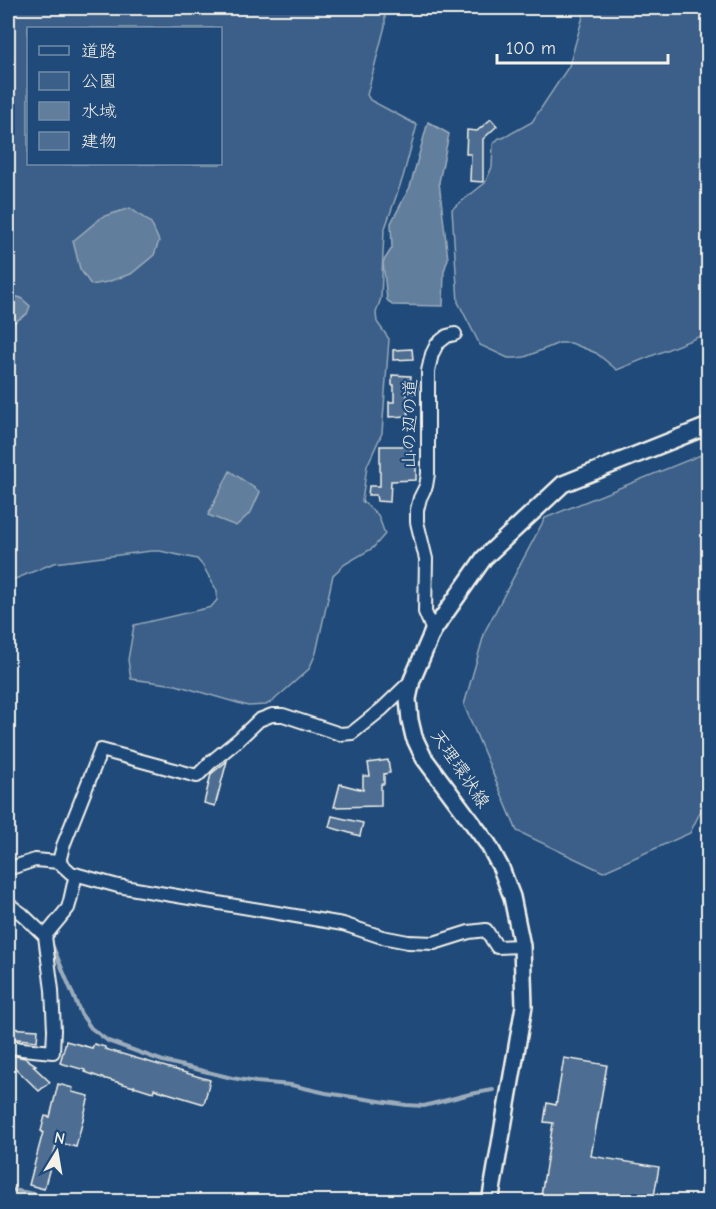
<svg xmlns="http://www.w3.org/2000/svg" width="716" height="1209" font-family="'Comic Neue','Klee One',sans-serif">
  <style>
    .green { fill: #3a5f88; stroke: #97a8b8; stroke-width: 1.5; fill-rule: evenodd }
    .water { fill: #627e9d; stroke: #9cacbb; stroke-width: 1.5 }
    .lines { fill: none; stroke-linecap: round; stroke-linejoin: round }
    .stream { stroke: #9cacbb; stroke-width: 4 }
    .building { fill: #4d6e92; stroke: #f4f1e8; stroke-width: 1.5 }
    .minor-casing { stroke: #f4f1e8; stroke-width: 16 }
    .major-casing { stroke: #f4f1e8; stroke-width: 20 }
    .minor { stroke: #1f4a7a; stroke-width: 12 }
    .major { stroke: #1f4a7a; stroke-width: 15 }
    .labels { text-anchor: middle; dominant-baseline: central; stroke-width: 4.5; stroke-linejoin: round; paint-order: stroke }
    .street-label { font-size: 18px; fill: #f4f1e8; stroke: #1f4a7a }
  </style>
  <rect width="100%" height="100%" fill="#1f4a7a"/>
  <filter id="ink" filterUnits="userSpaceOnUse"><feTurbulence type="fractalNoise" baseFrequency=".0167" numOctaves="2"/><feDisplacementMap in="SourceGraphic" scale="12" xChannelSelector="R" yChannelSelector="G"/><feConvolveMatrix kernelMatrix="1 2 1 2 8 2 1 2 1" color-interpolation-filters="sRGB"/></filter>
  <g filter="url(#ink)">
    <g class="green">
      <path d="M8 8H385V26L367 95 370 100 417 125 403 177 384 231 381 298 376 313 377 322 389 339 382 433 367 466 362 501 378 515 385 534 373 548 345 564 333 575 316 653 309 669 273 701 266 705 248 706 176 685 131 679 128 660 134 625 203 609 211 607 217 600V591L203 566 197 559 160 551H151L54 563 8 582V326L27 314 21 298 8 295ZM28 28H220V164H28Z"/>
      <path d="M587 8H708V325L701 336 617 370 596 353 571 343H559L525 357 516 358H508L480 345 458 302 452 209 485 183 492 167 493 144 499 138H503L532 122 569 66 584 13Z"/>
      <path d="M708 452V796L690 833 603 872 517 831 464 705 485 631 545 518Z"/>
    </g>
    <g class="water">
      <path d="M428 122 449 134 439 182 448 259 444 271 443 306 392 305 387 300 383 262 392 248 391 223 410 187Z"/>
      <path d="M130 208 151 223 159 241 154 255 131 274 107 282 91 285 80 269 73 241 102 217Z"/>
      <path d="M8 295 21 298 30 306 27 314 8 326Z"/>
      <path d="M230 471 260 492 251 512 236 526 208 515Z"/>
    </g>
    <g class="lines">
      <g class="stream">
        <path d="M51 942 81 1014 91 1028 108 1041 163 1061 232 1078 256 1082 291 1085 326 1093 406 1105 424 1106 470 1094 493 1090"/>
        <path d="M8 1189 34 1194"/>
        <path d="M59 1198 78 1202"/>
      </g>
    </g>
    <g class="building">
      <path d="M491 119 497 126 483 139V182L470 181 471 154H466L467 130 477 131Z"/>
      <path d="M412 349 413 359 393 360V350Z"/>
      <path d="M392 375 411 376 410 384H418L417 394 407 393 408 416 389 417V402H394V385H392Z"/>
      <path d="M380 446H411V464H416V480L391 481 390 502 377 501 376 495H368L369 486H380Z"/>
      <path d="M388 760 390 773 384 774V784H381V806L334 807 340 784 363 790V776H370L368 763Z"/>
      <path d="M227 761 215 806 204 803 211 774Z"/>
      <path d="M332 816 363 823 360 836 329 827Z"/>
      <path d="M8 1028 38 1030 37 1041 8 1038Z"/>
      <path d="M66 1041 92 1048 94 1044 105 1047V1049L210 1080 204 1104 154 1089 153 1092 134 1086V1087L99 1077 85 1072V1070L60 1063Z"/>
      <path d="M10 1055 25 1058 36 1065 33 1066 50 1082 39 1091 8 1061V1057Z"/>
      <path d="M564 1058 607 1065 591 1156 659 1167 653 1202H540L553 1123 544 1122 547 1103 556 1105Z"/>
      <path d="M58 1084 73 1088 72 1092 89 1096 76 1147 57 1142 44 1189 29 1185 43 1132 41 1131 45 1116 50 1117Z"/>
    </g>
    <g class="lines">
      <g class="minor-casing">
        <g id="minor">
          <path d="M433 631 425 612 426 559 417 522V510L420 498 426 486 428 474V371L432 354 437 344 447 336 455 334"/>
          <path d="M59 862 63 846 101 750 197 776 210 763 238 740 259 720 272 715H283L340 734 352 733 382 709 412 680"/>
          <path d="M8 867H14L35 860 59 862 71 873 118 886 343 924 382 937 408 942 434 943 469 932 486 930 497 947 522 946"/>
          <path d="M8 904 22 914 45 936 52 990 54 1030 53 1052 22 1049 8 1046"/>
          <path d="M45 936 68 908 70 901 76 874"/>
        </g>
      </g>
      <g class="major-casing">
        <path id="major" d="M490 1202 524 1006 522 946 512 897 501 868 488 844 424 758 414 737 410 720 408 699 412 680 433 631 484 558 563 484 708 426"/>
      </g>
      <use href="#minor" class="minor"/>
      <use href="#major" class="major"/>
    </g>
  </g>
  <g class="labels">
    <g class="street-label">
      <text transform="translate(410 424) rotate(-89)">山の辺の道</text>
      <text transform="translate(460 769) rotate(56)">天理環状線</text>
    </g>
  </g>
  <rect width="716" height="1209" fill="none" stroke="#1f4a7a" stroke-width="30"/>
  <rect x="15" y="15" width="686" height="1179" fill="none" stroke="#f4f1e8" stroke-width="2" filter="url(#ink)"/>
  <rect x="27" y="27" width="195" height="138" fill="#1f4a7a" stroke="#748da6" stroke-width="1.5"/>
  <rect x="39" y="46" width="30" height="9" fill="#1f4a7a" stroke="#748da6" stroke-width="1.5"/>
  <text x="81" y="57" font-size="18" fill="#f4f1e8">道路</text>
  <rect x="39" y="72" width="30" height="18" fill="#3a5f88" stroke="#748da6" stroke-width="1.5"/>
  <text x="81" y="87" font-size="18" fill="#f4f1e8">公園</text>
  <rect x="39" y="102" width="30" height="18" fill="#627e9d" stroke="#748da6" stroke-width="1.5"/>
  <text x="81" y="117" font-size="18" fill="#f4f1e8">水域</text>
  <rect x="39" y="132" width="30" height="18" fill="#4d6e92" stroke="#748da6" stroke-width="1.5"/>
  <text x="81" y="147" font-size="18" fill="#f4f1e8">建物</text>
  <g transform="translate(57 1152) rotate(11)" stroke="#1f4a7a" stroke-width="4.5" paint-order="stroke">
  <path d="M0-4.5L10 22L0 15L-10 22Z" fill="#f4f1e8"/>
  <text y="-9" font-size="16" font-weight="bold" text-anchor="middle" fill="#f4f1e8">N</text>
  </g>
  <path d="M497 54v9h171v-9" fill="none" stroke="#f4f1e8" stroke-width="3"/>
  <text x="506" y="54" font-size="18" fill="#f4f1e8" stroke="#1f4a7a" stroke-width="4.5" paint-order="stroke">100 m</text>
</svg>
